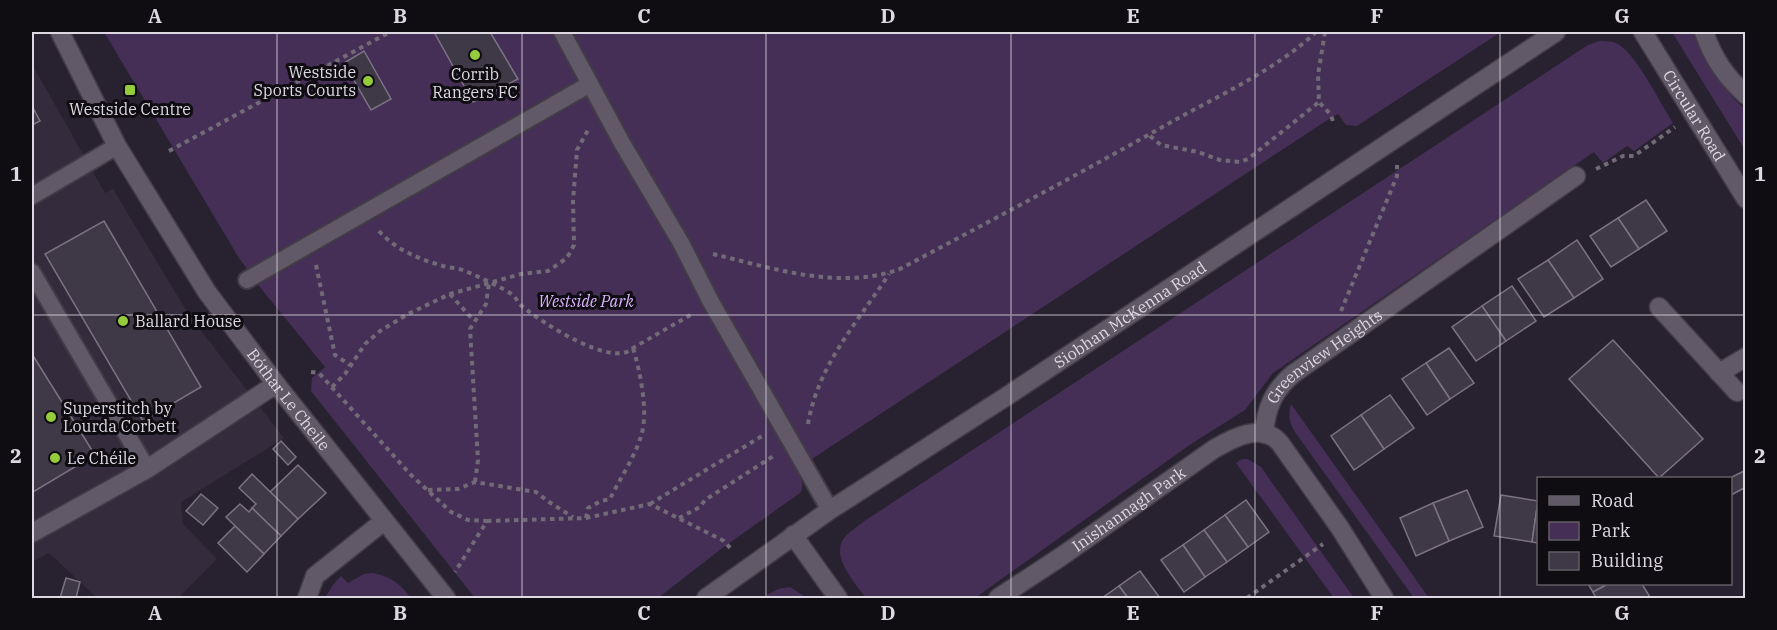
<svg xmlns="http://www.w3.org/2000/svg" width="1777" height="630" font-family="'IBM Plex Serif',serif">
  <style>
    .built { fill: #342b3d }
    .green { fill: #452f56 }
    .building { fill: #3f3846; stroke: #7b7383; stroke-width: 1.5 }
    .lines { fill: none; stroke-linecap: round; stroke-linejoin: round }
    .service-casing { stroke: #423c47; stroke-width: 20 }
    .minor-casing { stroke: #423c47; stroke-width: 21 }
    .tertiary-casing { stroke: #423c47; stroke-width: 21 }
    .path { stroke: #726b77; stroke-width: 4; stroke-dasharray: 4.5 4.5; stroke-linecap: butt }
    .service { stroke: #615968; stroke-width: 16 }
    .minor { stroke: #615968; stroke-width: 18 }
    .tertiary { stroke: #615968; stroke-width: 18 }
    .grid { fill: none; stroke: #ddd8e1; stroke-width: 1.5; stroke-opacity: 0.55 }
    .poi-dot { fill: #94cc3c; stroke: #0f0c12; stroke-width: 2 }
    .labels { text-anchor: middle; dominant-baseline: central; stroke-width: 6; stroke-linejoin: round; paint-order: stroke }
    .poi-label { font-size: 16px; fill: #ddd8e1; stroke: #0f0c12; text-anchor: start }
    .street-label { font-size: 16px; fill: #ddd8e1; stroke: #0f0c12 }
    .park-label { font-size: 16px; font-style: italic; fill: #dbb2fe; stroke: #0f0c12 }
    .neatline { fill: none; stroke: #ddd8e1; stroke-width: 2 }
    .grid-label { font-size: 20px; text-anchor: middle; font-weight: bold; fill: #ddd8e1 }
  </style>
  <rect width="100%" height="100%" fill="#28212f"/>
  <path class="built" d="M32 64 105 193 113 189 189 315 284 438 181 502 183 524 217 559 178 598H97L49 553 32 562Z"/>
  <g class="green">
    <path d="M104 32H1501L1357 126 1346 125 1338 114 1326 121 824 451 796 470C801 479 805 484 800 493L721 549 658 598H475L311 391 312 378 325 367 259 286 239 258Z"/>
    <path d="M1672 32H1693C1704 61 1721 89 1745 109V150Z"/>
    <path d="M1599 41C1606 41 1612 41 1618 44 1637 55 1660 103 1673 123L1634 151 1627 146 1603 163 1594 152 1273 373 1245 410 1191 444 975 598H866C856 584 830 557 844 538 849 532 857 527 863 522L1588 45Z"/>
    <path d="M1291 404 1429 598H1414L1295 432C1289 423 1288 415 1291 404Z"/>
    <path d="M1242 459H1248L1261 467 1354 598H1334L1236 463Z"/>
    <path d="M372 573C391 576 400 584 411 598H325L333 585 341 576 348 583 364 574Z"/>
    <path d="M790 587 807 598H761L778 589Z"/>
  </g>
  <g class="building">
    <path d="M434 32H490L518 79 473 102Z"/>
    <path d="M364 51 391 99 371 110 344 63Z"/>
    <path d="M32 106 40 121 32 125Z"/>
    <path d="M1646 200 1667 231 1639 249 1618 218Z"/>
    <path d="M1618 218 1639 249 1611 267 1590 236Z"/>
    <path d="M104 221 201 387 143 421 45 254Z"/>
    <path d="M1577 240 1603 279 1574 298 1548 260Z"/>
    <path d="M1548 260 1574 298 1544 317 1518 279Z"/>
    <path d="M1512 286 1536 321 1506 341 1482 306Z"/>
    <path d="M1482 306 1506 341 1476 361 1452 327Z"/>
    <path d="M1613 340 1703 439 1659 478 1569 379Z"/>
    <path d="M1449 348 1474 383 1450 399 1426 363Z"/>
    <path d="M32 354 95 455 33 492 32 490Z"/>
    <path d="M1426 363 1450 399 1427 415 1402 379Z"/>
    <path d="M1390 395 1414 428 1384 449 1361 415Z"/>
    <path d="M1361 415 1384 449 1354 470 1331 436Z"/>
    <path d="M281 441 296 457 288 465 273 449Z"/>
    <path d="M298 465 326 493 298 519 270 492Z"/>
    <path d="M1746 470V487L1731 495 1730 478Z"/>
    <path d="M252 474 298 519 281 536 252 508 256 504 239 488Z"/>
    <path d="M1467 490 1483 527 1449 541 1433 503Z"/>
    <path d="M201 494 218 508 203 525 186 511Z"/>
    <path d="M1501 495 1538 501 1532 542 1494 536Z"/>
    <path d="M1246 500 1269 532 1248 547 1225 515Z"/>
    <path d="M1538 501V543L1532 542Z"/>
    <path d="M1433 503 1449 541 1416 556 1400 518Z"/>
    <path d="M240 504 249 512 252 508 281 536 264 554 226 517Z"/>
    <path d="M1225 515 1248 547 1227 562 1204 530Z"/>
    <path d="M235 526 264 554 247 572 218 543Z"/>
    <path d="M1204 530 1227 562 1205 577 1183 545Z"/>
    <path d="M1183 545 1205 577 1184 592 1161 560Z"/>
    <path d="M1140 571 1160 598H1128L1119 586Z"/>
    <path d="M66 578 80 582 76 598H60Z"/>
    <path d="M1588 584H1608L1593 592Z"/>
    <path d="M1608 584H1642L1650 597 1596 598 1593 592Z"/>
    <path d="M1119 586 1128 598H1102Z"/>
  </g>
  <g class="lines">
    <g class="service-casing">
      <g id="service">
        <path d="M562 32 622 143 681 243 711 302 830 510"/>
        <path d="M32 196 117 146"/>
        <path d="M32 272 147 469"/>
        <path d="M247 280 590 84"/>
      </g>
    </g>
    <g class="minor-casing">
      <g id="minor">
        <path d="M1704 32C1713 58 1725 76 1746 95"/>
        <path d="M1659 307 1737 392"/>
        <path d="M1719 373 1746 357"/>
        <path id="s1" d="M1264 434C1266 408 1273 391 1293 374L1576 176"/>
        <path d="M32 533 147 469 276 384"/>
        <path d="M793 535 838 598"/>
        <path d="M307 598 315 576 384 521"/>
        <path id="s2" d="M998 598 1062 556 1214 449C1233 438 1262 422 1280 443L1340 528 1384 598"/>
      </g>
    </g>
    <g class="tertiary-casing">
      <g id="tertiary">
        <path id="s3" d="M60 32 117 146 207 292 276 384 446 598"/>
        <path id="s4" d="M1643 32 1746 199"/>
        <path id="s5" d="M706 598 830 510 1007 396 1556 32"/>
      </g>
    </g>
    <g class="path">
      <path d="M1325 32 1318 75 1319 102 1331 115 1334 125"/>
      <path d="M1150 136 1161 145 1198 152 1220 160 1240 162 1248 159 1319 102"/>
      <path d="M169 151 390 32"/>
      <path d="M1596 169 1623 156H1634L1675 127"/>
      <path d="M379 231C396 250 419 259 443 266 450 268 459 268 465 271 477 276 506 289 514 296 517 300 519 304 523 307 541 322 613 369 633 348L692 314"/>
      <path d="M713 254C772 268 840 291 900 269 992 220 1083 172 1173 121 1220 95 1277 69 1316 32"/>
      <path d="M316 265 335 355 350 365"/>
      <path d="M450 294 474 321"/>
      <path d="M1341 311 1397 176V165"/>
      <path d="M311 372 319 373 411 475 451 512 468 520 487 521 455 572"/>
      <path d="M332 387 345 374 365 344 380 331 408 314 450 294 521 274 548 271 567 258 574 245 573 201 577 150 588 130"/>
      <path d="M808 424C818 365 857 323 889 274"/>
      <path d="M475 482 478 460 470 329 486 304 489 283"/>
      <path d="M428 490 458 489 475 482 536 492 549 502 573 517"/>
      <path d="M650 504 762 436"/>
      <path d="M586 518 588 508 601 501 610 499C619 480 635 457 641 436 649 413 640 371 633 348"/>
      <path d="M679 518 700 507 705 500 775 455"/>
      <path d="M487 521 586 518 650 504 724 541 731 549"/>
      <path d="M1247 598 1323 544"/>
    </g>
    <use href="#service" class="service"/>
    <use href="#minor" class="minor"/>
    <use href="#tertiary" class="tertiary"/>
  </g>
  <path class="grid" d="M277 32V598M522 32V598M766 32V598M1011 32V598M1255 32V598M1500 32V598M32 315H1746"/>
  <g class="poi-dot">
    <circle cx="475" cy="55" r="6"/>
    <circle cx="368" cy="81" r="6"/>
    <rect x="124" y="84" width="12" height="12" rx="3"/>
    <circle cx="123" cy="321" r="6"/>
    <circle cx="51" cy="417" r="6"/>
    <circle cx="55" cy="458" r="6"/>
  </g>
  <g class="labels">
    <g class="poi-label">
      <text x="356" y="72" text-anchor="end">Westside<tspan x="356" dy="18">Sports Courts</tspan></text>
      <text x="475" y="74" text-anchor="middle">Corrib<tspan x="475" dy="18">Rangers FC</tspan></text>
      <text x="130" y="109" text-anchor="middle">Westside Centre</text>
      <text x="135" y="321">Ballard House</text>
      <text x="63" y="408">Superstitch by<tspan x="63" dy="18">Lourda Corbett</tspan></text>
      <text x="67" y="458">Le Chéile</text>
    </g>
    <g class="street-label">
      <text stroke="none"><textPath href="#s4" startOffset="98">Circular Road</textPath></text>
      <text stroke="none"><textPath href="#s5" startOffset="510">Siobhan McKenna Road</textPath></text>
      <text stroke="none"><textPath href="#s1" startOffset="104">Greenview Heights</textPath></text>
      <text stroke="none"><textPath href="#s3" startOffset="434">Bóthar Le Cheile</textPath></text>
      <text stroke="none"><textPath href="#s2" startOffset="158">Inishannagh Park</textPath></text>
    </g>
    <g class="park-label">
      <text x="586" y="301">Westside Park</text>
    </g>
  </g>
  <rect width="1777" height="630" fill="none" stroke="#0f0c12" stroke-width="66"/>
  <rect x="1537" y="477" width="195" height="108" fill="#0f0c12" stroke="#615e65" stroke-width="1.5"/>
  <rect x="1549" y="496" width="30" height="9" fill="#615968" stroke="#615e65" stroke-width="1.5"/>
  <text x="1591" y="507" font-size="18" fill="#ddd8e1">Road</text>
  <rect x="1549" y="522" width="30" height="18" fill="#452f56" stroke="#615e65" stroke-width="1.5"/>
  <text x="1591" y="537" font-size="18" fill="#ddd8e1">Park</text>
  <rect x="1549" y="552" width="30" height="18" fill="#3f3846" stroke="#615e65" stroke-width="1.5"/>
  <text x="1591" y="567" font-size="18" fill="#ddd8e1">Building</text>
  <rect x="33" y="33" width="1711" height="564" class="neatline"/>
  <g class="grid-label">
    <text x="155" y="23">A</text>
    <text x="400" y="23">B</text>
    <text x="644" y="23">C</text>
    <text x="888" y="23">D</text>
    <text x="1133" y="23">E</text>
    <text x="1377" y="23">F</text>
    <text x="1622" y="23">G</text>
    <text x="16" y="181">1</text>
    <text x="1760" y="181">1</text>
    <text x="16" y="463">2</text>
    <text x="1760" y="463">2</text>
    <text x="155" y="620">A</text>
    <text x="400" y="620">B</text>
    <text x="644" y="620">C</text>
    <text x="888" y="620">D</text>
    <text x="1133" y="620">E</text>
    <text x="1377" y="620">F</text>
    <text x="1622" y="620">G</text>
  </g>
</svg>
